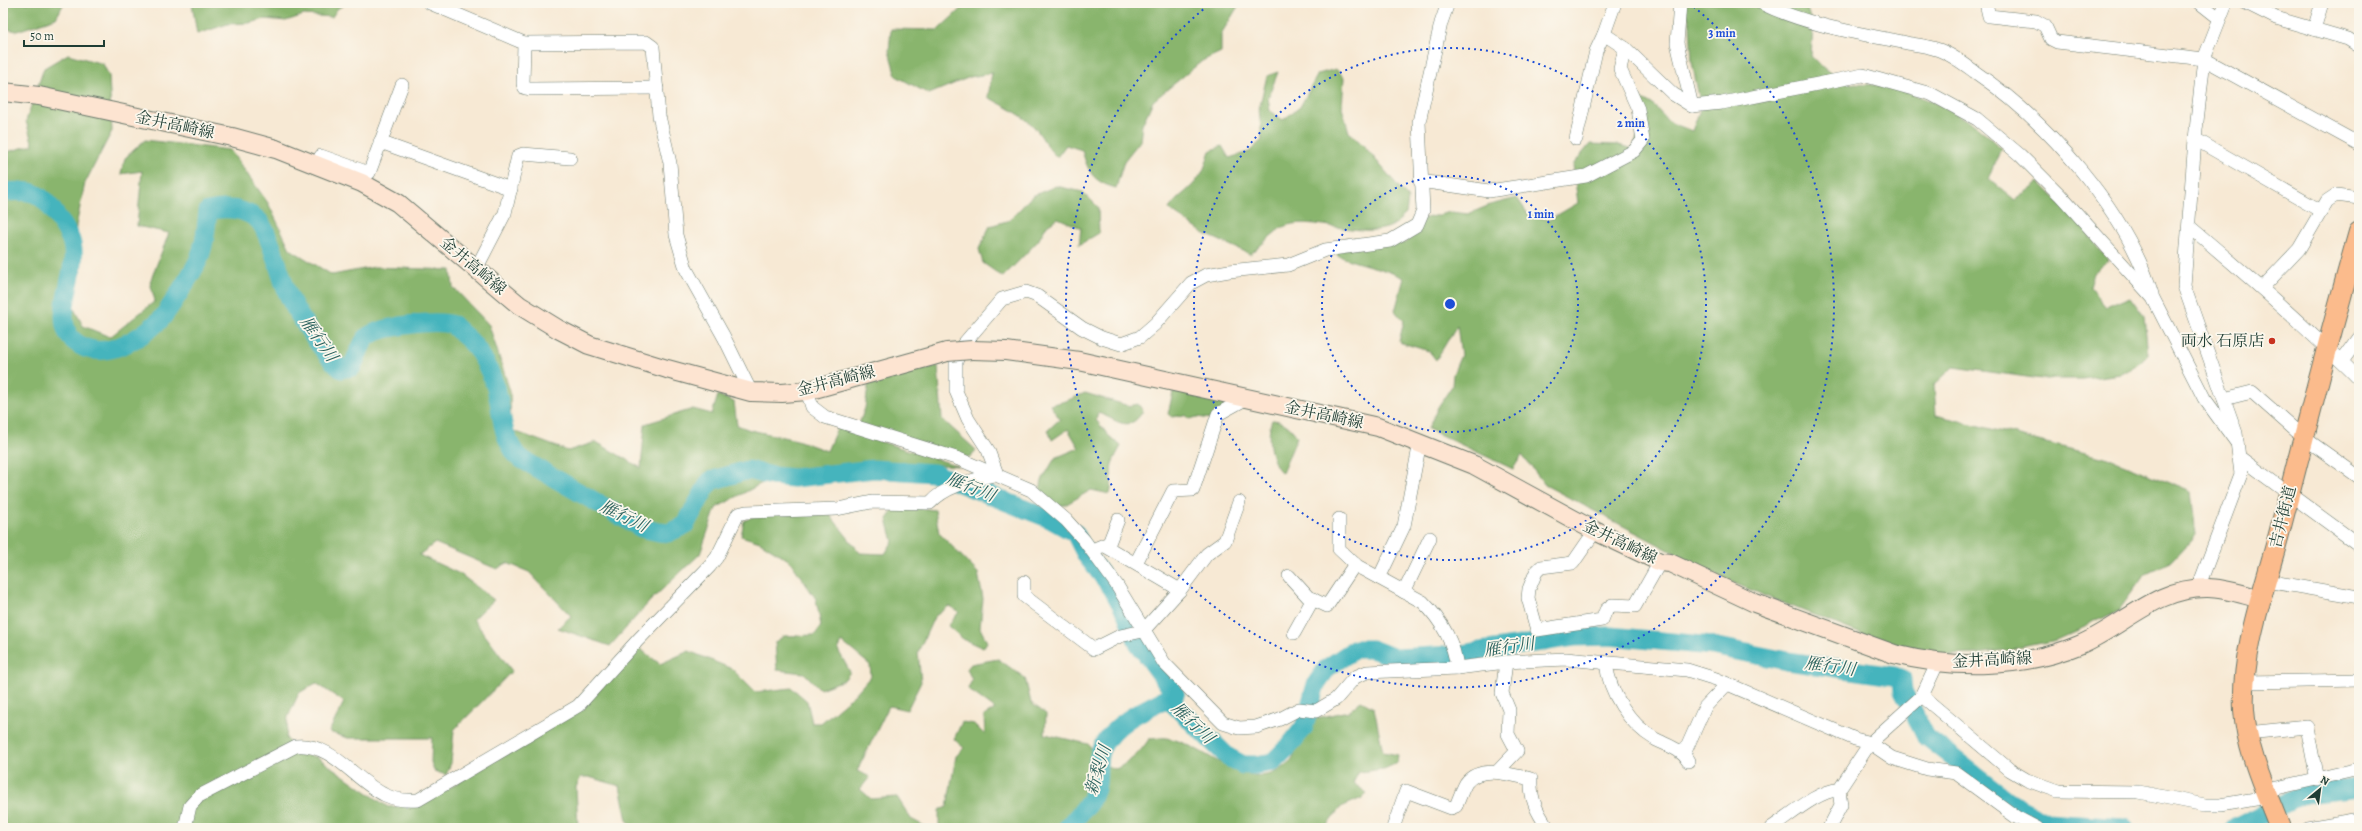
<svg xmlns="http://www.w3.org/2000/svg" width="2362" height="831" font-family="Alegreya,'Noto Serif JP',serif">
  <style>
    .forest { fill: #89b56d; stroke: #547950 }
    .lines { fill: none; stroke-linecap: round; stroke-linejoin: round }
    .river { stroke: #44b4bd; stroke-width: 19 }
    .minor-casing { stroke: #6b796c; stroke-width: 14 }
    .secondary-casing { stroke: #6b796c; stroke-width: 20 }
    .primary-casing { stroke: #6b796c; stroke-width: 22 }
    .minor { stroke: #fff; stroke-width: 13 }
    .secondary { stroke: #fde4d1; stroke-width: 18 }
    .primary { stroke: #fbbb8c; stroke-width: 20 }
    .secondary-bridge-casing { stroke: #6b796c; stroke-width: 20; stroke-linecap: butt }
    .secondary-bridge { stroke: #fde4d1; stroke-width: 18 }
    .ring { fill: none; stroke: #1d4ed8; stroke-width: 2; stroke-dasharray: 2 4 }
    .poi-dot { fill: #c8321e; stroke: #fbf7ec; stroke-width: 1.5 }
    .labels { text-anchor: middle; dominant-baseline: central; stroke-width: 3.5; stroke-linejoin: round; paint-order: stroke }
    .street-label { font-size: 16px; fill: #1f3d34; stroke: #fbf7ec }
    .poi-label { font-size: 16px; fill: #1f3d34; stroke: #fbf7ec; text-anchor: end }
    .water-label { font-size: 17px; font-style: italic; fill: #2a615d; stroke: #fbf7ec }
    .centre { fill: #1d4ed8; stroke: #fbf7ec; stroke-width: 2 }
    .ring-label { font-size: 12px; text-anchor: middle; font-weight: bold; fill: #1d4ed8; stroke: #fbf7ec; stroke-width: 3.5; stroke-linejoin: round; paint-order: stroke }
  </style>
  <rect width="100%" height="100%" fill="#fbf7ec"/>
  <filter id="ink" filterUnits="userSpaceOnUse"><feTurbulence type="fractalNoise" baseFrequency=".025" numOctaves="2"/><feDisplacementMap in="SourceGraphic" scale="8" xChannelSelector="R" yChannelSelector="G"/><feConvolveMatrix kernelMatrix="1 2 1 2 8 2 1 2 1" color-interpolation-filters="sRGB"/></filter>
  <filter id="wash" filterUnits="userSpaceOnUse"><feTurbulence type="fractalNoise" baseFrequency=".012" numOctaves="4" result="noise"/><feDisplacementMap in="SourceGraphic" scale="16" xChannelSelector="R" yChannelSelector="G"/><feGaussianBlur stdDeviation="0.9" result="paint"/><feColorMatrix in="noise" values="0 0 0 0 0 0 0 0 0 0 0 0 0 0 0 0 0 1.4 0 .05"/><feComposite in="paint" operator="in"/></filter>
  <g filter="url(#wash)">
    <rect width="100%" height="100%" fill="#f7e9d4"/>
    <g class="forest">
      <path d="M3 3H64L56 18 17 31 3 28Z"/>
      <path d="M192 3H347L337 9 332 17 304 15 286 21 265 19 249 23 228 24 197 34Z"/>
      <path d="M967 3H1240L1221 34V52L1202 61 1153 101 1142 125 1140 141 1124 161 1116 188C1093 182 1088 172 1082 150L1066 145 1057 157C1045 147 1042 133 1030 123 1018 112 1002 105 988 97L992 73 970 77 929 94 896 76 889 51 891 29 938 30Z"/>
      <path d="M1684 3H1805L1813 27 1811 56C1822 67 1837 81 1854 84 1861 85 1868 84 1875 85 1919 92 1971 115 2001 148L1989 179 2015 200 2039 182 2083 227 2108 260 2093 273 2089 287 2106 307 2130 297 2144 316 2148 355 2140 363 2122 374 2082 379H2042L1953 367 1934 385 1936 415 2113 460 2191 492 2196 535 2172 561 2146 573 2119 610 2087 626 2056 640 2023 647 1978 654 1940 655 1899 649 1726 580 1545 485 1522 455 1513 469 1428 429 1438 407 1452 386 1453 374 1461 355 1457 325 1436 360 1429 351 1399 342 1404 321 1395 311 1404 278C1382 267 1359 265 1337 255L1336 250 1405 243 1418 232 1422 219 1451 212 1468 214 1490 205 1517 198 1528 214 1549 220 1578 203 1573 165 1590 144 1618 145 1633 149 1643 122 1637 96 1652 104 1669 122 1692 131 1701 107 1692 62 1690 25Z"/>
      <path d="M68 54 103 64 109 76 112 131 85 183 76 226 72 305 83 326 110 337 155 301 150 282 169 233 137 226 142 171 121 174 125 158 145 140 230 150 268 203 290 249 332 275 375 267 451 270 453 287 489 325 510 391 511 430 568 451 596 442 641 468 645 424 693 409 712 414 718 395 734 402 737 425 750 430 797 440 827 451 837 428 959 466 902 463H849L786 470 716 508 700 554 650 601 610 646 558 628 571 616 529 572 507 563 497 569 435 543 419 555 460 574 494 600 473 619 512 671 454 730 451 763 446 775 434 771 431 762 432 738H348L329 732 344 702 316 683 299 693 288 717 286 738 298 754 317 757 388 807 421 805 582 708 639 648 660 664 689 651 732 669 755 692 792 688 807 701 812 723H821L855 694 871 676 870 665 842 642 838 650 850 672 844 680 820 689 804 673 777 670 775 642 784 636 815 635 821 626 816 599 790 561 760 542 741 536 744 521 760 513 830 515 860 553 885 554 893 541 887 519 897 505 935 510 939 533 978 573 983 599 980 628 987 642 983 648 963 639 948 626 959 612 949 606 934 617 918 652 921 682 907 710 889 706 857 771 870 777 860 789 871 799 897 797 911 819 928 828H633L627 820 620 786 589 777H581L576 787 578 828H3V153L33 145 26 121 44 68Z"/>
      <path d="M1336 69 1344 77 1342 108 1349 132 1364 146 1408 198 1406 214C1402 217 1397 223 1392 226 1362 240 1308 214 1283 227 1276 230 1259 248 1250 254L1203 233 1169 209C1177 196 1191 190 1199 177 1205 170 1207 159 1210 151L1222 146 1229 158 1249 152 1262 140 1259 109 1267 76 1278 72 1268 98 1270 111 1283 120 1300 107 1318 74Z"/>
      <path d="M1056 186 1083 192 1098 207 1099 233 1079 245 1081 228 1058 218 1047 225 1038 241 1003 277 983 263 979 249 990 226 1010 220 1032 196Z"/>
      <path d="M938 366 942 419 976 450 970 458 859 424 865 408 869 380Z"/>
      <path d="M1173 392H1181L1234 405 1211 419 1197 417 1190 419 1184 415 1172 417 1168 414Z"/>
      <path d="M1085 393 1129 406 1138 404 1143 411C1128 435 1117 419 1098 413L1096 420 1109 436 1121 446C1118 452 1114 458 1112 464 1110 475 1113 483 1110 494L1091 490 1065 505 1055 506 1040 490 1042 480 1055 458 1079 448 1068 429 1052 440 1048 430 1060 419 1050 405 1066 401Z"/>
      <path d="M1272 420C1283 420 1292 428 1297 437L1282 473C1270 463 1266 434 1272 420Z"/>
      <path d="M998 659 1025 678 1031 703 1046 714 1045 734 1088 744 1106 766 1116 769C1131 761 1140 753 1149 739 1155 739 1162 737 1167 738 1206 744 1251 801 1290 762 1294 757 1296 749 1300 743 1304 735 1312 727 1317 718L1349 711 1361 701 1374 708 1383 752 1398 755 1397 763 1384 769 1359 772 1353 783 1367 793 1362 798 1341 807 1325 828H939V810L947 807 956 756 964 748 954 739 962 722 974 724 985 735 984 716 995 709 968 689 972 680 967 669 971 664Z"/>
    </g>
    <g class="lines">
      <g class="river">
        <path d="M3 192C31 190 40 190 56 215 62 224 70 234 72 244 80 273 49 319 74 341 100 364 139 340 160 320 166 315 194 270 198 261 205 245 206 228 208 211 225 207 243 208 257 219 268 227 281 277 287 292 296 314 324 354 341 369L352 367C355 361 363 340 367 337 381 326 437 319 453 325 459 332 467 337 473 344 482 355 490 371 495 385 504 413 498 430 518 457L641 528 659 532 668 533 685 525 710 481 748 470 772 476 794 478 874 469 934 473 1050 519 1075 533 1086 555 1112 588 1126 613 1138 643 1175 694"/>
        <path d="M1175 694 1167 698 1228 757 1243 765H1256L1273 762 1290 745 1304 727 1316 684 1327 668 1355 649H1372L1395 658 1455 655 1574 637 1610 636 1712 646 1787 661 1894 676 1902 679 1903 691 1926 737 2018 808 2047 823 2124 828"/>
        <path d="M1067 828C1077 816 1091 804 1096 789 1100 776 1095 759 1102 747 1116 720 1150 707 1175 694"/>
        <path d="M2235 828 2304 794 2359 788"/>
      </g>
    </g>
  </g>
  <g filter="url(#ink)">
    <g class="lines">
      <g class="minor-casing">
        <g id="minor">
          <path d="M430 3 524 43 646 42 653 47 659 116 670 163 676 235 686 269 724 337 751 392"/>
          <path d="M1680 3 1677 43 1692 106"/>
          <path d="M1761 3C1805 25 1858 33 1907 43 1916 45 1927 46 1936 49 1950 53 1964 64 1975 72 2047 121 2126 210 2152 294"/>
          <path d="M1986 3 1989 16 2036 21 2045 26 2051 39 2057 42 2204 59 2359 144"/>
          <path d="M2200 3 2219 18"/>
          <path d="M2246 3 2276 18 2348 39 2359 46"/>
          <path d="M2314 29 2322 3"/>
          <path d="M1604 34 1615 3"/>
          <path d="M524 43 523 84 525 88 530 89 657 88"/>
          <path d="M1576 139 1596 51 1604 34 1625 48"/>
          <path d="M2195 139 2321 211"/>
          <path d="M380 142 511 189"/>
          <path d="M317 164 321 156 369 173 402 85"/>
          <path d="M1420 181 1489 191 1586 176 1634 151 1643 140 1638 109 1620 69 1625 48 1673 94 1692 106 1722 103 1863 75 1931 94 1977 119 2020 155 2060 195 2153 298 2204 398 2237 443"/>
          <path d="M2190 227C2234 264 2277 301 2319 341 2333 354 2346 365 2359 379"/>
          <path d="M476 269 505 213 518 156 523 154 570 158"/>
          <path d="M2263 287 2299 249 2327 201 2336 195 2359 198"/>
          <path d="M2343 360 2359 338"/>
          <path d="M807 391 812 407 825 417 959 459 1031 490 1066 520 1084 540 1116 584 1164 663 1223 723 1239 728 1256 727 1280 719 1299 709 1316 711 1336 699 1355 677 1367 672 1457 668 1506 662 1566 659 1687 670 1716 679 1855 739 1870 743 1892 758 1927 769 1956 773 2016 817 2037 828"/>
          <path d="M2224 399 2252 392 2303 437 2359 477"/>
          <path d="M2239 457 2359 545"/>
          <path d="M1339 519V549L1357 566 1423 602C1442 621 1454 642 1457 668"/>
          <path d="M1595 531 1573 563 1541 567 1536 572 1529 589 1528 598 1537 630 1602 620 1606 610 1612 605 1635 606 1660 562"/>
          <path d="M1105 546 1180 590"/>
          <path d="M1097 548 1109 543 1118 520"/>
          <path d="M1136 563 1173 491 1193 490 1218 414 1247 398"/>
          <path d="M1289 576 1308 597 1327 606 1355 564"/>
          <path d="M1379 578 1404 526 1420 442"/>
          <path d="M2267 581 2359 597"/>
          <path d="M1024 582V596L1094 649 1120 636 1143 631 1180 590 1207 554 1225 541 1239 502"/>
          <path d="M2198 588 2241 474 2236 433 2184 286 2195 139 2204 59 2226 3"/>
          <path d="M1404 592 1430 538"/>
          <path d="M1294 633 1313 599"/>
          <path d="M1606 663C1609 692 1629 724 1655 739 1666 745 1682 749 1688 761"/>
          <path d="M2246 682 2359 680"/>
          <path d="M1922 696 2010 770 2027 780 2058 791 2139 792 2205 805H2221L2267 797"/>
          <path d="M2247 733 2307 727 2317 780"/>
          <path d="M1684 754 1705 707 1727 684"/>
          <path d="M1497 772 1517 751 1508 734 1509 710 1502 693 1506 662"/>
          <path d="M2264 791 2359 769"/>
          <path d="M185 828 190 806 199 796 296 746C332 742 355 781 385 795 396 800 407 801 418 800L578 706 638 640 710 566 717 557 738 514 746 512 837 509 872 502 930 503C946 485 974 480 997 474L988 450 968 419 956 391V362L961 347 1002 299 1026 292 1037 296 1082 328 1102 338 1121 344 1140 337 1155 324 1191 283 1206 275 1229 271 1288 265 1325 250 1390 241 1417 225 1423 211 1419 122 1441 23 1448 3"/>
          <path d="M1393 828 1406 791 1451 808 1456 806C1459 799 1462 790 1466 783 1480 764 1512 775 1531 779 1530 799 1537 812 1548 828"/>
          <path d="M1771 828C1788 817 1820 789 1839 790L1870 743 1922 696 1938 662"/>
          <path d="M1829 828 1841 805 1839 790"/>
          <path d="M2307 828 2359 819"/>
        </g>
      </g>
      <g class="secondary-casing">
        <g id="secondary">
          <path d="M3 92 39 96 232 137 276 149 362 183 398 203 519 305 558 329 589 345 667 369 751 392 782 393 807 391 947 352"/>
          <path d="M972 350 1006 351 1079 361 1378 427 1474 465 1595 531 1660 562 1670 563 1755 603 1894 654C1953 669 2021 669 2079 645 2124 626 2156 587 2208 588 2225 588 2244 595 2261 599"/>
        </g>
      </g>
      <g class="primary-casing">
        <path id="primary" d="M2280 828C2265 789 2247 752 2244 710 2241 651 2264 591 2279 534 2305 433 2330 333 2359 232"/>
      </g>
      <use href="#minor" class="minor"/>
      <use href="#secondary" class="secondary"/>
      <use href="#primary" class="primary"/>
      <g class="secondary-bridge-casing">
        <path id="secondary-bridge" d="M947 352 972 350"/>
      </g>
      <use href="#secondary-bridge" class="secondary-bridge"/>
    </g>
  </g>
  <g class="ring">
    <circle cx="1450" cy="304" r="128"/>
    <circle cx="1450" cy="304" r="256"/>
    <path d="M1689 3A384 384 0 1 1 1211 3"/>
  </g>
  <circle class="poi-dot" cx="2272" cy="341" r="4"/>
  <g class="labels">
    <g class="street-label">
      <text transform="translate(175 125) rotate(12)">金井高崎線</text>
      <text transform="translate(473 266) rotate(40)">金井高崎線</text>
      <text transform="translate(836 381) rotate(-14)">金井高崎線</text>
      <text transform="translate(1324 415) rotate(12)">金井高崎線</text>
      <text transform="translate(2283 517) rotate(-76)">吉井街道</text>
      <text transform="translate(1620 542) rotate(26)">金井高崎線</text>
      <text transform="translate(1992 660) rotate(-3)">金井高崎線</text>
    </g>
    <g class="poi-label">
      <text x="2264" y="341">両水 石原店</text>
    </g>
    <g class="water-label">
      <text transform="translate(319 339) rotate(55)">雁行川</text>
      <text transform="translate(971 487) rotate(22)">雁行川</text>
      <text transform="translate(624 516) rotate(26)">雁行川</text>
      <text transform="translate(1509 647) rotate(-8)">雁行川</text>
      <text transform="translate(1830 666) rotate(8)">雁行川</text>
      <text transform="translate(1193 723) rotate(44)">雁行川</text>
      <text transform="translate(1098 770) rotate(-73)">新梨川</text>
    </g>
  </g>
  <circle cx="1450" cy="304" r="6" class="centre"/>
  <g class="ring-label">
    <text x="1722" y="37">3 min</text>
    <text x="1631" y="127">2 min</text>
    <text x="1541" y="218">1 min</text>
  </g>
  <rect width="2362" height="831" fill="none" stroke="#fbf7ec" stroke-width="16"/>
  <g transform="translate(2320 789) rotate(29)" stroke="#fbf7ec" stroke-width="3" paint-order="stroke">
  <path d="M0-3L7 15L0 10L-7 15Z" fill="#1f3d34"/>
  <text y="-6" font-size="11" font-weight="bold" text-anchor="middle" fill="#1f3d34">N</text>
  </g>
  <path d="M24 40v6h80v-6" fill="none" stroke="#1f3d34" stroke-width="2"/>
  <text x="30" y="40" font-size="12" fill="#1f3d34" stroke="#fbf7ec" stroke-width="3" paint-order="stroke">50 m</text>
</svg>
